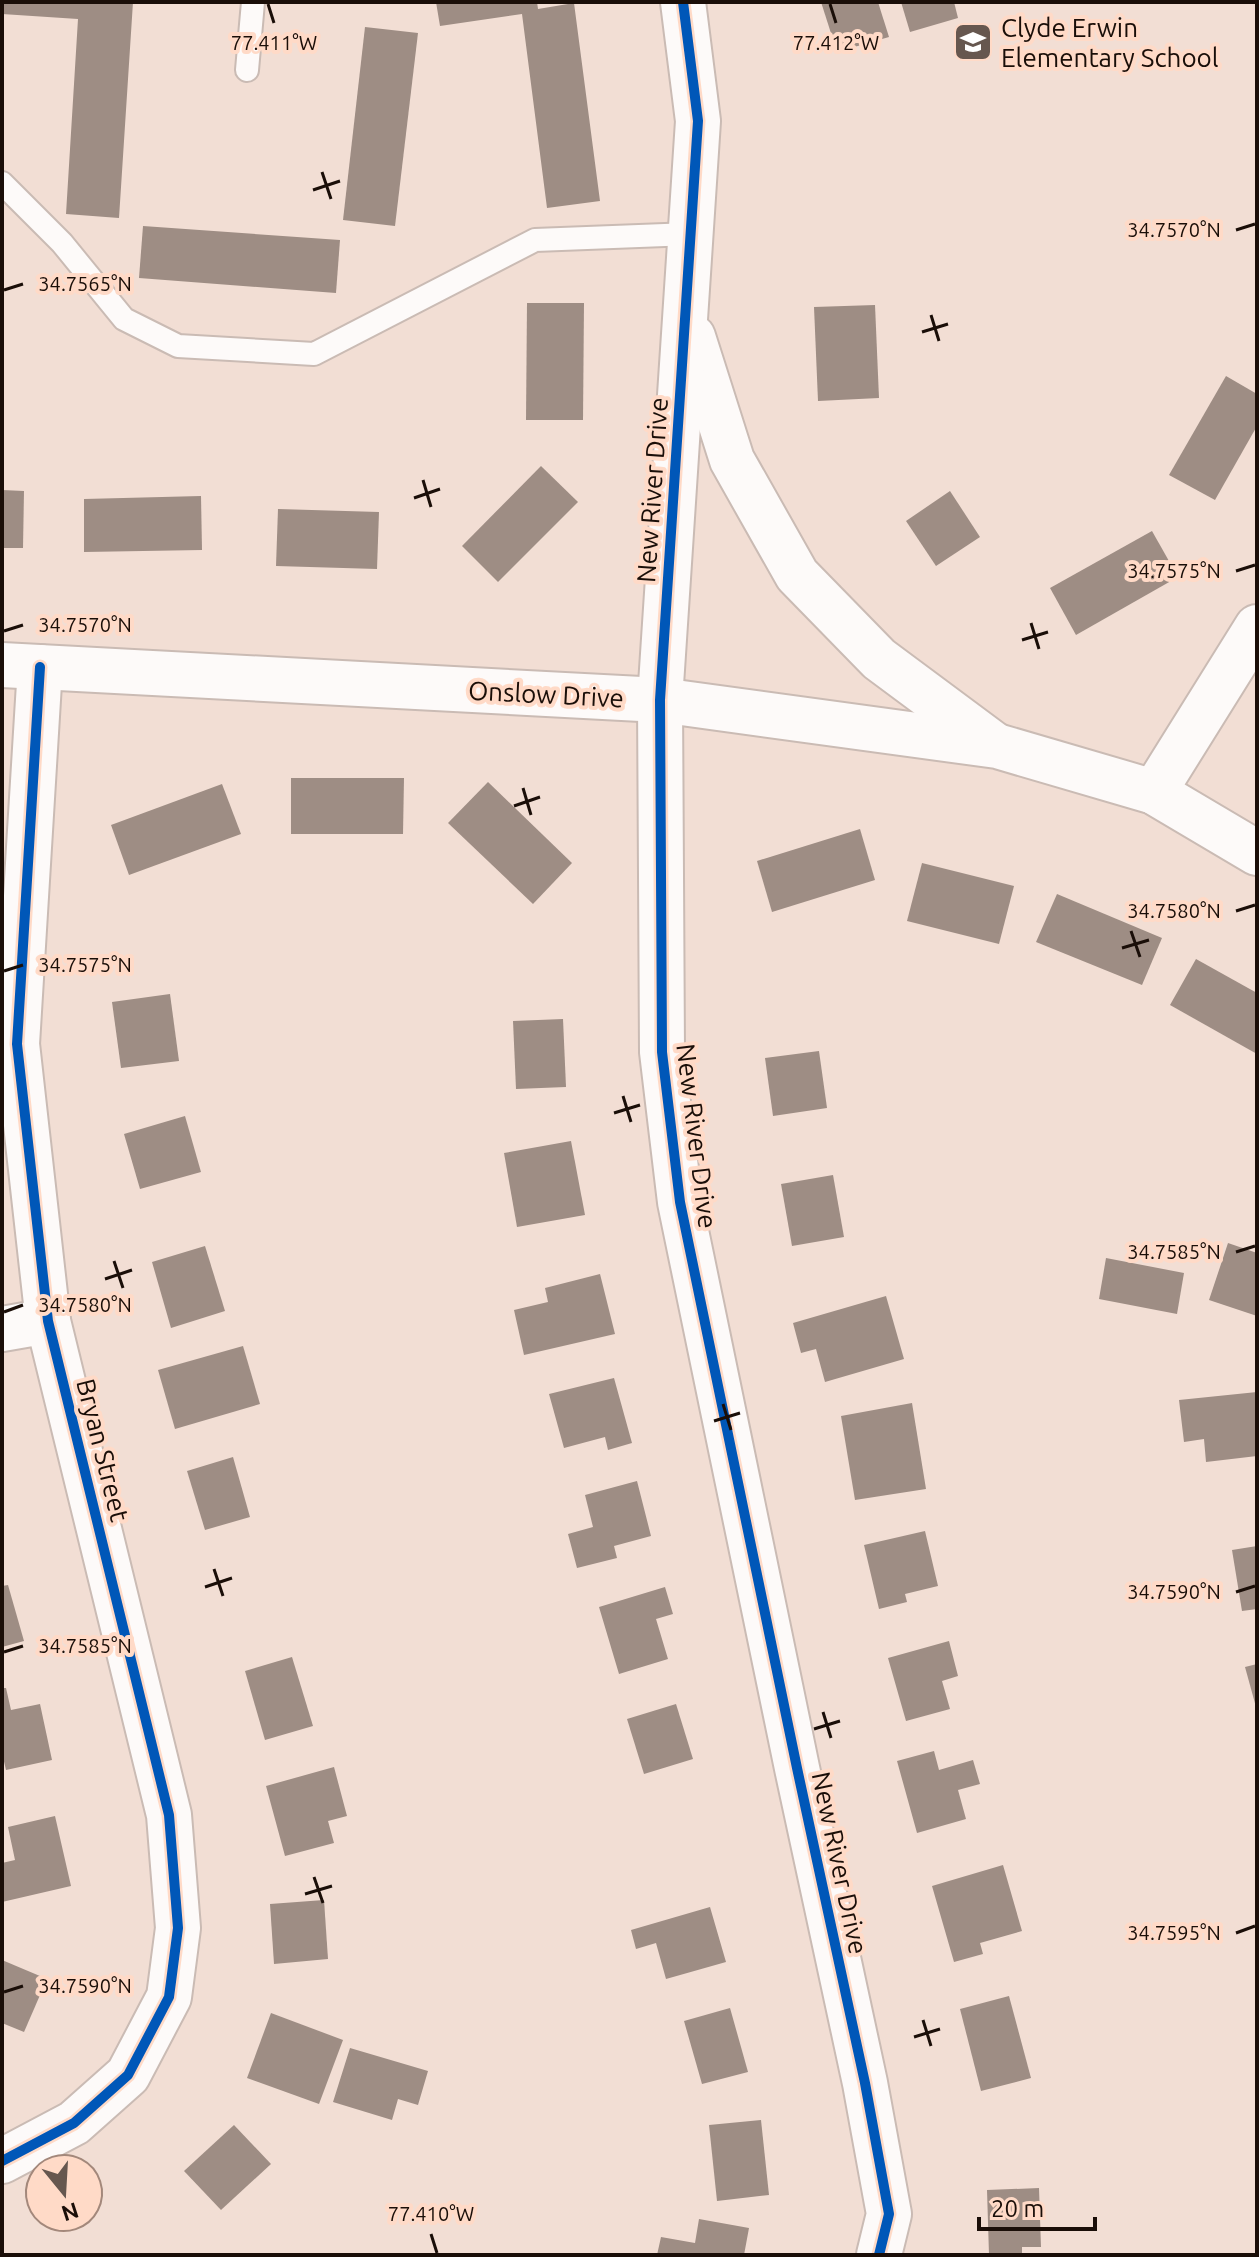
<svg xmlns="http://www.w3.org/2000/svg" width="1259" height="2257" font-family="Ubuntu,sans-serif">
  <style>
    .building { fill: #9e8d84 }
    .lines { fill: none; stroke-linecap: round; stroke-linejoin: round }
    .service-casing { stroke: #cabbb4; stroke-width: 26 }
    .minor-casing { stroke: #cabbb4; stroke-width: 48 }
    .tertiary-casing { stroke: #cabbb4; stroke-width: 48 }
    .service { stroke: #fdfaf9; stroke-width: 22 }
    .minor { stroke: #fdfaf9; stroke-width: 44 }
    .tertiary { stroke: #fdfaf9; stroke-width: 44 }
    .cycleway-casing { stroke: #ffdac7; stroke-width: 15 }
    .cycleway { stroke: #0057b8; stroke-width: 10 }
    .ticks { fill: none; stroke: #1a0e08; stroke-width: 3 }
    .labels { text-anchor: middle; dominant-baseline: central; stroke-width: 8; stroke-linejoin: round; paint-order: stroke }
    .poi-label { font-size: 26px; fill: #1a0e08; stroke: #ffdac7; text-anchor: start }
    .street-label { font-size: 26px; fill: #1a0e08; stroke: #ffdac7 }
    .ticks-label { font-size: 20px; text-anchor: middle; fill: #1a0e08; stroke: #ffdac7; stroke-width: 8; stroke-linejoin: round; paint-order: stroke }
  </style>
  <rect width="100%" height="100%" fill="#f2ded4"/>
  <g class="building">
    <path d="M2 2H133L119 218 66 214 78 19 2 14Z"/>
    <path d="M436 2H537L538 9 574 3 600 201 547 208 522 14 440 26Z"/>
    <path d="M821 2H878L889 37 837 52Z"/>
    <path d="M901 2H954L958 18 910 32Z"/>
    <path d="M365 27 418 33 395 226 343 220Z"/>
    <path d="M143 226 340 240 336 293 139 278Z"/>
    <path d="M527 303H584L583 420H526Z"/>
    <path d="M875 305 879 398 818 401 814 307Z"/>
    <path d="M1226 376 1257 394V426L1215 500 1169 475Z"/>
    <path d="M541 466 578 502 498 582 462 546Z"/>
    <path d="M2 490 24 491 23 548H2Z"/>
    <path d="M950 491 980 537 936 566 906 521Z"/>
    <path d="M201 496 202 550 84 552V499Z"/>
    <path d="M278 509 379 512 377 569 276 566Z"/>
    <path d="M1152 531 1178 577 1076 635 1050 588Z"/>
    <path d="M291 778H404L403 834H291Z"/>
    <path d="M488 782 572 863 533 904 448 823Z"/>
    <path d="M222 784 241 834 129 875 111 825Z"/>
    <path d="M860 829 875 880 772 912 757 861Z"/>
    <path d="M922 863 1014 886 999 944 907 921Z"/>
    <path d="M1057 894 1162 938 1142 985 1036 942Z"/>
    <path d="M1196 959 1257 993V1054L1170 1005Z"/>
    <path d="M170 994 179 1061 121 1068 112 1002Z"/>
    <path d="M563 1019 566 1087 516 1089 513 1021Z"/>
    <path d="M819 1051 827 1108 773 1116 765 1058Z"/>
    <path d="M185 1116 201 1172 140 1189 124 1134Z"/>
    <path d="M571 1141 585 1215 517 1227 504 1153Z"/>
    <path d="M833 1175 844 1237 792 1246 781 1184Z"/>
    <path d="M1228 1243 1257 1253V1316L1209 1300Z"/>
    <path d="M205 1246 225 1311 171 1328 152 1262Z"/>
    <path d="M1106 1258 1184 1273 1177 1314 1099 1299Z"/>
    <path d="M600 1274 615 1334 524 1355 514 1310 548 1302 545 1288Z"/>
    <path d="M886 1296 904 1359 825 1382 816 1349 801 1353 793 1323Z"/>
    <path d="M243 1346 260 1404 175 1429 158 1370Z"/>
    <path d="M614 1378 632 1443 608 1450 605 1437 564 1448 549 1394Z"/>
    <path d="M1257 1392V1456L1206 1462 1204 1439 1184 1442 1179 1400Z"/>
    <path d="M912 1403 926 1489 855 1500 841 1416Z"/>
    <path d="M233 1457 250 1517 205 1530 187 1471Z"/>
    <path d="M637 1481 651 1536 614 1546 617 1558 577 1568 568 1534 593 1527 585 1495Z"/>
    <path d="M925 1531 938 1586 905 1594 907 1602 879 1609 864 1545Z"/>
    <path d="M1257 1546V1609L1242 1611 1232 1550Z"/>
    <path d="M8 1585 24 1641 2 1647V1586Z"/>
    <path d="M665 1587 673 1614 656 1619 668 1659 619 1674 599 1607Z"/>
    <path d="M949 1641 958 1676 942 1681 950 1709 906 1721 888 1658Z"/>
    <path d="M292 1657 313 1726 265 1740 245 1671Z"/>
    <path d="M1257 1664V1707H1256L1245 1667Z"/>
    <path d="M2 1688H6L11 1710 40 1704 52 1760 6 1770 2 1753Z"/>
    <path d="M676 1704 693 1759 644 1774 627 1719Z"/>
    <path d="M934 1751 939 1770 973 1760 980 1784 958 1790 966 1819 917 1833 897 1761Z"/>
    <path d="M334 1767 347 1816 328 1821 334 1843 285 1856 266 1786Z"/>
    <path d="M55 1816 71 1886 2 1902V1863L15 1860 8 1827Z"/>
    <path d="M1003 1865 1022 1931 980 1943 983 1954 954 1962 932 1886Z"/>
    <path d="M324 1900 328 1959 274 1964 270 1904Z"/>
    <path d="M710 1907 726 1962 666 1979 656 1943 636 1949 631 1930Z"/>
    <path d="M2 1960 47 1979 24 2032 2 2023Z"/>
    <path d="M1009 1996 1031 2078 981 2091 960 2009Z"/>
    <path d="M730 2008 748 2072 702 2084 684 2021Z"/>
    <path d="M271 2013 343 2040 319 2104 247 2078Z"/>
    <path d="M350 2048 428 2071 418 2105 398 2099 392 2120 333 2102Z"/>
    <path d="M761 2120 769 2195 717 2201 709 2125Z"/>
    <path d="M234 2125 271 2164 221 2210 184 2171Z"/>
    <path d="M1039 2188 1041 2247H1022V2255H989L987 2190Z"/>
    <path d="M699 2219 749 2228 744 2255H657L661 2237 695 2243Z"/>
  </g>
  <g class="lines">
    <g class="service-casing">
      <g id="service">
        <path d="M247 70 253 2"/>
        <path d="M2 183 62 243 124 319 178 346 314 354 535 240 691 234"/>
      </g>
    </g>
    <g class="minor-casing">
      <g id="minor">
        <path d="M660 700 662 1052 680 1202 797 1768 865 2083 889 2214 879 2255"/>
        <path d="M1154 792 1257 627"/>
        <path d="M2 1329 48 1321"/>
        <path d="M2 2161 74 2123 128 2075 169 1997 178 1928 169 1815 48 1321 17 1044 40 667"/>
      </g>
    </g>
    <g class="tertiary-casing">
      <g id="tertiary">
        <path d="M693 337 732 460 797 575 879 659 992 743"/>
        <path d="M2 665 660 700 997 746 1154 792 1257 853"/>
        <path d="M660 700 698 121 683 2"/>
      </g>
    </g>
    <use href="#service" class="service"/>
    <use href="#minor" class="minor"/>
    <use href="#tertiary" class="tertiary"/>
    <g class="cycleway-casing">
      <g id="cycleway">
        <path d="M683 2 698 121 660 700 662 1052 680 1202 797 1768 865 2083 889 2214 879 2255"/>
        <path d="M2 2161 74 2123 128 2075 169 1997 178 1928 169 1815 48 1321 17 1044 40 667"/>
      </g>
    </g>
    <use href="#cycleway" class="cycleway"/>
  </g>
  <path class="ticks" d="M268 4 274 23M830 4 836 23M322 172 331 199M313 190 340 181M1236 230 1255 224M4 290 23 284M931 315 939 341M922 332 948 324M423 480 431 507M414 498 440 489M1236 571 1255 565M1031 623 1039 649M4 631 23 625M1022 640 1048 632M523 788 531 815M514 806 540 797M1236 911 1255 905M1131 931 1140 957M1122 948 1149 940M4 971 23 965M623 1096 631 1122M614 1113 640 1105M1236 1252 1255 1246M114 1261 123 1288M105 1279 132 1270M4 1312 23 1305M723 1404 731 1430M714 1421 740 1413M214 1569 223 1596M205 1587 232 1578M1236 1592 1255 1586M4 1652 23 1646M823 1712 831 1738M814 1729 840 1721M314 1877 323 1903M305 1894 332 1886M1236 1933 1255 1926M4 1992 23 1986M923 2020 931 2046M914 2037 940 2029M431 2234 437 2253"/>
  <defs>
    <g id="school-square" transform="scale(2)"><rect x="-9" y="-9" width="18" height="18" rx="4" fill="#66574f" stroke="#ffdac7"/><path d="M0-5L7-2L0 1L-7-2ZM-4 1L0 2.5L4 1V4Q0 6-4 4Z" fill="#fff"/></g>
  </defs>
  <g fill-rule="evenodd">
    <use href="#school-square" x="973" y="42"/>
  </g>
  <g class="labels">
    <g class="poi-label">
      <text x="1001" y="27">Clyde Erwin<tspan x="1001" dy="30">Elementary School</tspan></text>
    </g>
    <g class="street-label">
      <text transform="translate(652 490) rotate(-86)">New River Drive</text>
      <text transform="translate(546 694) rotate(3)">Onslow Drive</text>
      <text transform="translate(697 1136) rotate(83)">New River Drive</text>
      <text transform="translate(103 1450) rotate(76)">Bryan Street</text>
      <text transform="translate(840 1863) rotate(78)">New River Drive</text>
    </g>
  </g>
  <g class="ticks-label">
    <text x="274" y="50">77.411°W</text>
    <text x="836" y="50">77.412°W</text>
    <text x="1174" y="237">34.7570°N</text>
    <text x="85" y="291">34.7565°N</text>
    <text x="1174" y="578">34.7575°N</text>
    <text x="85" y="632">34.7570°N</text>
    <text x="1174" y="918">34.7580°N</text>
    <text x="85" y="972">34.7575°N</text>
    <text x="1174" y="1259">34.7585°N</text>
    <text x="85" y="1312">34.7580°N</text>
    <text x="1174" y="1599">34.7590°N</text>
    <text x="85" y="1653">34.7585°N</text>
    <text x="1174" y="1940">34.7595°N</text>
    <text x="85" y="1993">34.7590°N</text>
    <text x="431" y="2221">77.410°W</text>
  </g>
  <rect width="1259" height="2257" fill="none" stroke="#1a0e08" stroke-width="8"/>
  <g transform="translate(64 2193) rotate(162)"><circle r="38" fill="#ffdac7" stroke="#a3887b" stroke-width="2"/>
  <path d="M0-6L14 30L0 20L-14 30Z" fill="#66574f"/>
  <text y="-12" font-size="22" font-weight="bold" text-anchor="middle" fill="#1a0e08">N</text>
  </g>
  <path d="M979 2217v12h116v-12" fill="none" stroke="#1a0e08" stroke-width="4"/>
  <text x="991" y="2217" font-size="24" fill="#1a0e08" stroke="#ffdac7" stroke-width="6" paint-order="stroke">20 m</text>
</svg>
